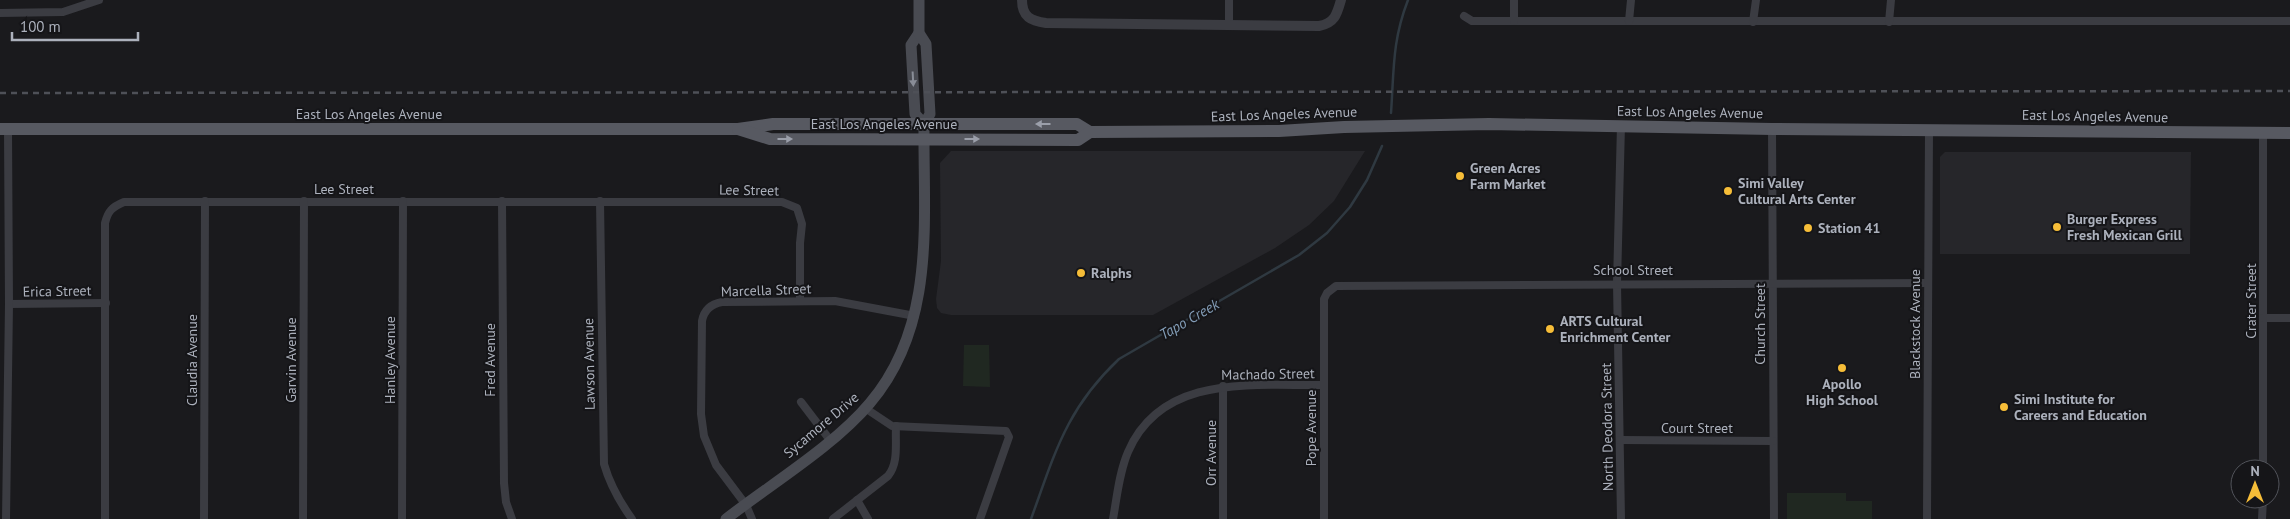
<svg xmlns="http://www.w3.org/2000/svg" width="2290" height="519" font-family="'PT Sans',sans-serif">
  <style>
    .built { fill: #26262a }
    .green { fill: #202821 }
    .lines { fill: none; stroke-linecap: round; stroke-linejoin: round }
    .stream { stroke: #2f3941; stroke-width: 2.5 }
    .minor { stroke: #3b3c42; stroke-width: 8 }
    .tertiary { stroke: #3b3c42; stroke-width: 10 }
    .secondary { stroke: #494b52; stroke-width: 11 }
    .primary { stroke: #575961; stroke-width: 12 }
    .rail { stroke: #4e5057; stroke-width: 2.5; stroke-dasharray: 6 5; stroke-linecap: butt }
    .oneway { fill: #898d97 }
    .oneway2 { fill: #9b9faa }
    .poi-dot { fill: #f6bd38; stroke: #151518; stroke-width: 2 }
    .labels { text-anchor: middle; dominant-baseline: central; stroke-width: 4; stroke-linejoin: round; paint-order: stroke }
    .street-label { font-size: 14px; fill: #acb1bc; stroke: #151518 }
    .poi-label { font-size: 14px; font-weight: bold; fill: #acb1bc; stroke: #151518; text-anchor: start }
    .water-label { font-size: 15px; font-style: italic; fill: #839db7; stroke: #151518 }
  </style>
  <rect width="100%" height="100%" fill="#1a1a1d"/>
  <g class="built">
    <path d="M951 151H1365L1334 201 1309 225 1275 248 1153 315H951L941 313 937 308 936 299 941 261 940 163Z"/>
    <path d="M1945 152H2191L2190 254H1940V157Z"/>
  </g>
  <g class="green">
    <path d="M964 345H989L990 387 963 386Z"/>
    <path d="M1787 493H1846V501H1872V519H1787Z"/>
  </g>
  <g class="lines">
    <g class="stream">
      <path d="M1391 113C1394 71 1392 41 1408 0"/>
      <path d="M1031 519C1055 453 1066 409 1119 359L1299 255 1327 233 1350 207 1367 180 1382 146"/>
    </g>
    <g class="minor">
      <path d="M0 13 63 12 99 0"/>
      <path d="M1464 16 1472 21H2290"/>
      <path d="M1514 21V0"/>
      <path d="M1629 21 1631 0"/>
      <path d="M1753 22 1756 0"/>
      <path d="M1889 22 1891 0"/>
      <path d="M1229 24V0"/>
      <path d="M1621 125 1617 283 1621 519"/>
      <path d="M1772 129 1774 519"/>
      <path d="M2263 133V469"/>
      <path d="M502 201 504 483 506 502 512 519"/>
      <path d="M600 201 604 464C610 485 619 501 632 519"/>
      <path d="M9 304 106 303"/>
      <path d="M2263 318H2290"/>
      <path d="M1223 386V519"/>
      <path d="M801 402 830 440"/>
      <path d="M865 408 892 426 1006 431 1009 437 980 519"/>
      <path d="M1620 440 1773 441"/>
      <path d="M857 500 868 519"/>
      <path d="M6 519 9 304 8 129"/>
      <path d="M105 519V223C108 211 112 207 124 202H782L797 208 802 224 800 243V300"/>
      <path d="M204 519 205 201"/>
      <path d="M303 519 304 201"/>
      <path d="M402 519 403 201"/>
      <path d="M752 519 746 505 716 465 704 436 701 414 702 321C704 310 711 304 722 302L835 301 915 316"/>
      <path d="M833 519 888 476C899 462 895 444 896 426"/>
      <path d="M1113 519C1117 497 1119 473 1128 452 1162 373 1254 386 1323 385"/>
      <path d="M1324 519V299L1327 293 1336 286 1928 283"/>
      <path d="M1927 519 1929 130"/>
      <path d="M2262 519 2263 499"/>
    </g>
    <path class="tertiary" d="M1022 0C1022 17 1031 21 1046 23L1319 26C1335 23 1337 14 1341 0"/>
    <g class="secondary">
      <path d="M919 33 911 45 915 114 924 124"/>
      <path d="M726 519C771 484 834 446 870 403 937 324 923 220 924 124L930 114 926 44 919 33V0"/>
    </g>
    <g class="primary">
      <path d="M0 129H738L773 124H1077L1090 132"/>
      <path d="M738 129 770 139 1078 140 1090 132 1279 131 1344 127 1489 124 1772 129 2290 133"/>
    </g>
    <path class="rail" d="M0 93 2290 91"/>
  </g>
  <defs><path id="oneway-solid" d="M-6-.8H1V-3.2L6.5 0L1 3.2V.8H-6Z" transform="scale(1.25)"/></defs>
  <use class="oneway" href="#oneway-solid" transform="translate(913 79) rotate(87)"/>
  <g class="oneway2">
    <use href="#oneway-solid" transform="translate(1043 124) rotate(180)"/>
    <use href="#oneway-solid" transform="translate(785 139)"/>
    <use href="#oneway-solid" transform="translate(972 139)"/>
  </g>
  <g class="poi-dot">
    <circle cx="1460" cy="176" r="5"/>
    <circle cx="1728" cy="191" r="5"/>
    <circle cx="2057" cy="227" r="5"/>
    <circle cx="1808" cy="228" r="5"/>
    <circle cx="1081" cy="273" r="5"/>
    <circle cx="1550" cy="329" r="5"/>
    <circle cx="1842" cy="368" r="5"/>
    <circle cx="2004" cy="407" r="5"/>
  </g>
  <g class="labels">
    <g class="street-label">
      <text transform="translate(1690 112) rotate(1)">East Los Angeles Avenue</text>
      <text x="369" y="114">East Los Angeles Avenue</text>
      <text transform="translate(1284 114) rotate(-2)">East Los Angeles Avenue</text>
      <text transform="translate(2095 116) rotate(1)">East Los Angeles Avenue</text>
      <text x="884" y="124">East Los Angeles Avenue</text>
      <text x="344" y="189">Lee Street</text>
      <text transform="translate(749 190) rotate(1)">Lee Street</text>
      <text x="1633" y="270">School Street</text>
      <text transform="translate(766 290) rotate(-2)">Marcella Street</text>
      <text transform="translate(57 291) rotate(-1)">Erica Street</text>
      <text transform="translate(2251 301) rotate(-90)">Crater Street</text>
      <text transform="translate(1760 324) rotate(-90)">Church Street</text>
      <text transform="translate(1915 324) rotate(-90)">Blackstock Avenue</text>
      <text transform="translate(192 360) rotate(-90)">Claudia Avenue</text>
      <text transform="translate(291 360) rotate(-90)">Garvin Avenue</text>
      <text transform="translate(390 360) rotate(-90)">Hanley Avenue</text>
      <text transform="translate(490 360) rotate(-90)">Fred Avenue</text>
      <text transform="translate(589 364) rotate(-91)">Lawson Avenue</text>
      <text transform="translate(1268 374) rotate(-1)">Machado Street</text>
      <text transform="translate(821 425) rotate(-40)">Sycamore Drive</text>
      <text transform="translate(1607 427) rotate(-91)">North Deodora Street</text>
      <text transform="translate(1311 428) rotate(-90)">Pope Avenue</text>
      <text x="1697" y="428">Court Street</text>
      <text transform="translate(1211 453) rotate(-90)">Orr Avenue</text>
    </g>
    <g class="poi-label">
      <text x="1470" y="168">Green Acres<tspan x="1470" dy="16">Farm Market</tspan></text>
      <text x="1738" y="183">Simi Valley<tspan x="1738" dy="16">Cultural Arts Center</tspan></text>
      <text x="2067" y="219">Burger Express<tspan x="2067" dy="16">Fresh Mexican Grill</tspan></text>
      <text x="1818" y="228">Station 41</text>
      <text x="1091" y="273">Ralphs</text>
      <text x="1560" y="321">ARTS Cultural<tspan x="1560" dy="16">Enrichment Center</tspan></text>
      <text x="1842" y="384" text-anchor="middle">Apollo<tspan x="1842" dy="16">High School</tspan></text>
      <text x="2014" y="399">Simi Institute for<tspan x="2014" dy="16">Careers and Education</tspan></text>
    </g>
    <g class="water-label">
      <text transform="translate(1189 319) rotate(-30)">Tapo Creek</text>
    </g>
  </g>
  <g transform="translate(2255 484)"><circle r="24" fill="#151518" stroke="#51535a"/>
  <path d="M0-4L9 19L0 12L-9 19Z" fill="#f6bd38"/>
  <text y="-8" font-size="14" font-weight="bold" text-anchor="middle" fill="#acb1bc">N</text>
  </g>
  <path d="M12 32v8h126v-8" fill="none" stroke="#acb1bc" stroke-width="2.5"/>
  <text x="20" y="32" font-size="15" fill="#acb1bc" stroke="#151518" stroke-width="4" paint-order="stroke">100 m</text>
</svg>
